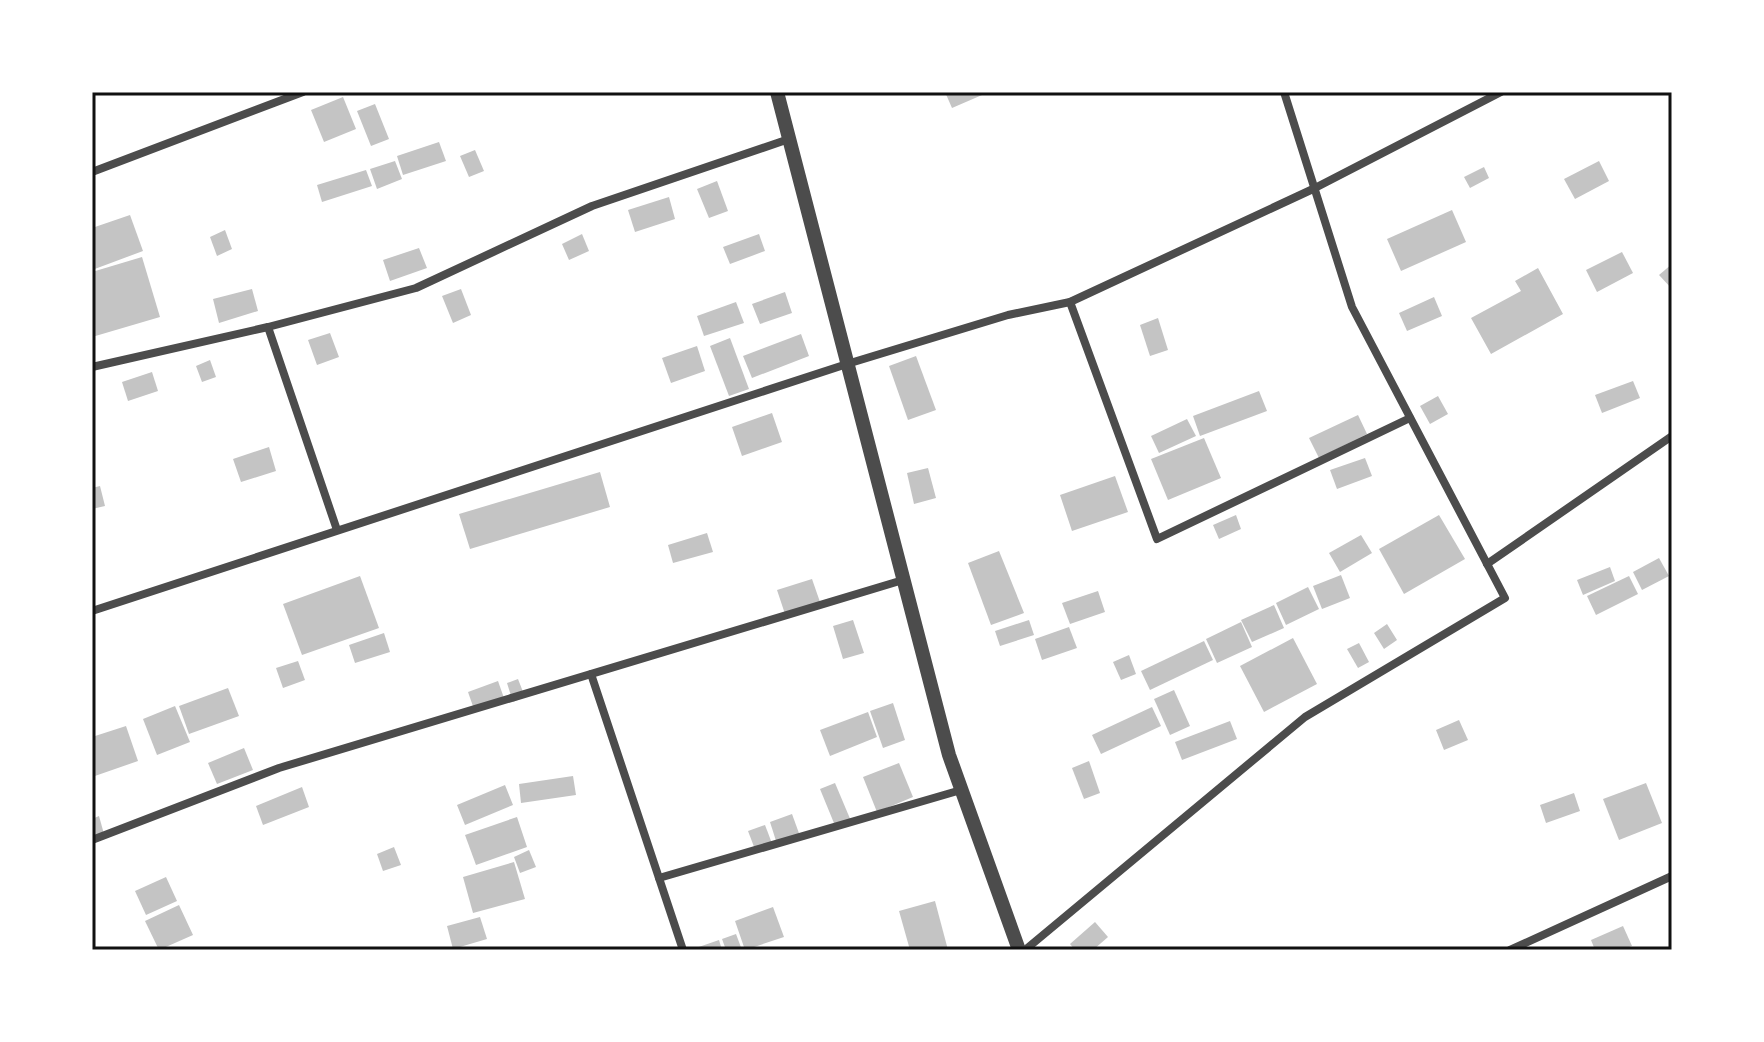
<svg xmlns="http://www.w3.org/2000/svg" width="1764" height="1042" font-family="Manrope,sans-serif">
  <style>
    .building { fill: #c4c4c4 }
    .lines { fill: none; stroke-linecap: round; stroke-linejoin: round }
    .minor { stroke: #4c4c4c; stroke-width: 8 }
    .tertiary { stroke: #4c4c4c; stroke-width: 14 }
    .neatline { fill: none; stroke: #111; stroke-width: 3 }
  </style>
  <rect width="100%" height="100%" fill="#fff"/>
  <g class="building">
    <path d="M945 92H989L952 108Z"/>
    <path d="M343 97 356 129 324 142 311 110Z"/>
    <path d="M375 104 389 139 371 146 357 111Z"/>
    <path d="M439 142 446 161 403 175 397 156Z"/>
    <path d="M475 150 484 171 469 177 460 156Z"/>
    <path d="M395 161 402 179 377 189 370 169Z"/>
    <path d="M1599 161 1609 181 1575 199 1564 179Z"/>
    <path d="M1484 167 1489 178 1470 188 1464 177Z"/>
    <path d="M366 170 372 186 322 202 317 185Z"/>
    <path d="M717 181 728 211 709 218 697 189Z"/>
    <path d="M669 197 675 219 635 232 628 210Z"/>
    <path d="M1452 210 1466 242 1401 271 1387 239Z"/>
    <path d="M130 215 143 251 92 270V228Z"/>
    <path d="M225 230 232 249 217 256 210 237Z"/>
    <path d="M582 234 589 251 569 260 562 244Z"/>
    <path d="M759 234 765 251 730 264 723 247Z"/>
    <path d="M419 248 427 268 390 281 383 260Z"/>
    <path d="M1622 252 1633 273 1597 292 1586 270Z"/>
    <path d="M142 257 160 317 92 337V272Z"/>
    <path d="M1672 264V289L1659 275Z"/>
    <path d="M1538 268 1563 314 1491 354 1471 318 1521 291 1515 281Z"/>
    <path d="M252 289 258 311 219 323 213 299Z"/>
    <path d="M461 289 471 315 453 323 442 296Z"/>
    <path d="M785 292 792 313 760 324 752 304Z"/>
    <path d="M1434 297 1442 316 1407 331 1399 313Z"/>
    <path d="M736 302 744 323 704 336 697 316Z"/>
    <path d="M1158 318 1168 350 1150 356 1140 325Z"/>
    <path d="M330 333 339 357 317 365 308 340Z"/>
    <path d="M801 334 809 356 752 378 743 356Z"/>
    <path d="M730 338 749 389 729 396 710 346Z"/>
    <path d="M697 346 705 371 671 383 662 358Z"/>
    <path d="M916 356 936 410 908 420 889 366Z"/>
    <path d="M210 360 216 377 202 382 196 366Z"/>
    <path d="M152 372 158 391 128 401 122 382Z"/>
    <path d="M1633 381 1640 398 1602 413 1595 395Z"/>
    <path d="M1259 391 1267 411 1200 436 1193 416Z"/>
    <path d="M1438 396 1448 414 1430 424 1420 406Z"/>
    <path d="M772 413 782 442 742 456 732 427Z"/>
    <path d="M1358 415 1367 434 1319 458 1309 438Z"/>
    <path d="M1187 419 1196 436 1159 453 1151 436Z"/>
    <path d="M1204 438 1221 478 1168 500 1151 459Z"/>
    <path d="M269 447 276 471 241 482 233 459Z"/>
    <path d="M1365 458 1372 476 1337 489 1330 470Z"/>
    <path d="M928 468 936 498 914 504 907 473Z"/>
    <path d="M600 472 610 507 470 549 459 514Z"/>
    <path d="M1115 476 1128 512 1072 531 1060 495Z"/>
    <path d="M100 486 105 506 92 509V488Z"/>
    <path d="M1236 515 1241 529 1219 539 1213 525Z"/>
    <path d="M1439 515 1465 559 1404 594 1379 549Z"/>
    <path d="M707 533 713 552 673 563 668 545Z"/>
    <path d="M1361 535 1372 553 1340 572 1329 553Z"/>
    <path d="M999 551 1024 613 991 625 968 563Z"/>
    <path d="M1659 558 1669 576 1642 590 1633 572Z"/>
    <path d="M1610 567 1615 581 1583 595 1577 580Z"/>
    <path d="M1341 575 1350 598 1322 609 1313 586Z"/>
    <path d="M360 576 379 628 302 655 283 604Z"/>
    <path d="M1629 576 1638 594 1596 615 1587 596Z"/>
    <path d="M812 579 820 602 785 614 777 590Z"/>
    <path d="M1308 587 1319 609 1286 625 1276 603Z"/>
    <path d="M1098 591 1105 612 1070 624 1062 603Z"/>
    <path d="M1274 605 1284 628 1252 642 1241 620Z"/>
    <path d="M853 620 864 653 843 659 833 626Z"/>
    <path d="M1029 620 1034 635 1000 646 995 631Z"/>
    <path d="M1241 622 1252 647 1217 663 1206 639Z"/>
    <path d="M1387 624 1397 640 1384 649 1374 633Z"/>
    <path d="M1069 627 1077 648 1042 660 1035 639Z"/>
    <path d="M384 633 390 652 355 663 349 645Z"/>
    <path d="M1293 638 1317 684 1264 712 1240 666Z"/>
    <path d="M1204 641 1213 660 1150 690 1141 671Z"/>
    <path d="M1359 643 1369 662 1358 668 1347 649Z"/>
    <path d="M1129 655 1136 674 1121 680 1113 662Z"/>
    <path d="M298 661 305 680 283 688 276 668Z"/>
    <path d="M518 679 525 697 513 702 507 683Z"/>
    <path d="M498 681 505 701 475 712 468 692Z"/>
    <path d="M228 688 239 716 189 734 179 706Z"/>
    <path d="M1174 690 1190 726 1170 735 1154 699Z"/>
    <path d="M893 703 905 740 883 748 870 711Z"/>
    <path d="M175 706 190 742 157 755 143 719Z"/>
    <path d="M1152 707 1161 726 1101 754 1092 735Z"/>
    <path d="M868 712 877 737 830 756 820 730Z"/>
    <path d="M1459 720 1468 740 1444 750 1436 730Z"/>
    <path d="M1230 721 1237 739 1182 760 1175 742Z"/>
    <path d="M126 726 138 761 92 777V737Z"/>
    <path d="M244 748 253 770 217 784 208 763Z"/>
    <path d="M1089 761 1100 793 1084 799 1072 768Z"/>
    <path d="M899 763 913 797 877 812 863 777Z"/>
    <path d="M573 776 576 795 521 803 519 784Z"/>
    <path d="M835 783 851 821 836 828 820 789Z"/>
    <path d="M1646 783 1662 823 1619 840 1603 799Z"/>
    <path d="M505 785 513 805 465 825 457 805Z"/>
    <path d="M302 787 309 807 263 825 256 806Z"/>
    <path d="M1574 793 1580 811 1546 823 1540 805Z"/>
    <path d="M792 814 800 836 777 844 770 822Z"/>
    <path d="M99 816 104 834 92 838V819Z"/>
    <path d="M517 817 527 847 476 865 465 835Z"/>
    <path d="M765 825 773 846 756 852 748 831Z"/>
    <path d="M394 847 401 865 383 871 377 854Z"/>
    <path d="M529 850 536 867 520 873 514 857Z"/>
    <path d="M514 862 525 899 473 913 463 877Z"/>
    <path d="M166 877 177 901 146 915 135 891Z"/>
    <path d="M935 901 948 950H910L899 911Z"/>
    <path d="M179 905 193 935 159 950 145 921Z"/>
    <path d="M773 907 784 937 745 950 735 921Z"/>
    <path d="M480 917 487 939 453 949 447 926Z"/>
    <path d="M1095 922 1108 937 1093 950H1075L1070 944Z"/>
    <path d="M1623 926 1632 946 1621 950H1595L1591 940Z"/>
    <path d="M736 934 742 950H726L722 939Z"/>
    <path d="M719 940 722 950H690Z"/>
  </g>
  <g class="lines">
    <g class="minor">
      <path d="M92 172 303 92"/>
      <path d="M1070 302 1157 539 1410 418"/>
      <path d="M268 327 337 530"/>
      <path d="M92 367 268 327 416 288 592 206 789 139"/>
      <path d="M1487 564 1672 436"/>
      <path d="M92 611 847 364 1008 315 1070 302 1313 189 1501 92"/>
      <path d="M591 674 683 950"/>
      <path d="M92 840 279 768 903 580"/>
      <path d="M659 878 961 790"/>
      <path d="M1025 950 1305 717 1505 598 1352 307 1284 92"/>
      <path d="M1510 950 1672 876"/>
    </g>
    <path class="tertiary" d="M777 92 949 755 1019 950"/>
  </g>
  <rect width="1764" height="1042" fill="none" stroke="#ffffff" stroke-width="188"/>
  <rect x="94" y="94" width="1576" height="854" class="neatline"/>
</svg>
